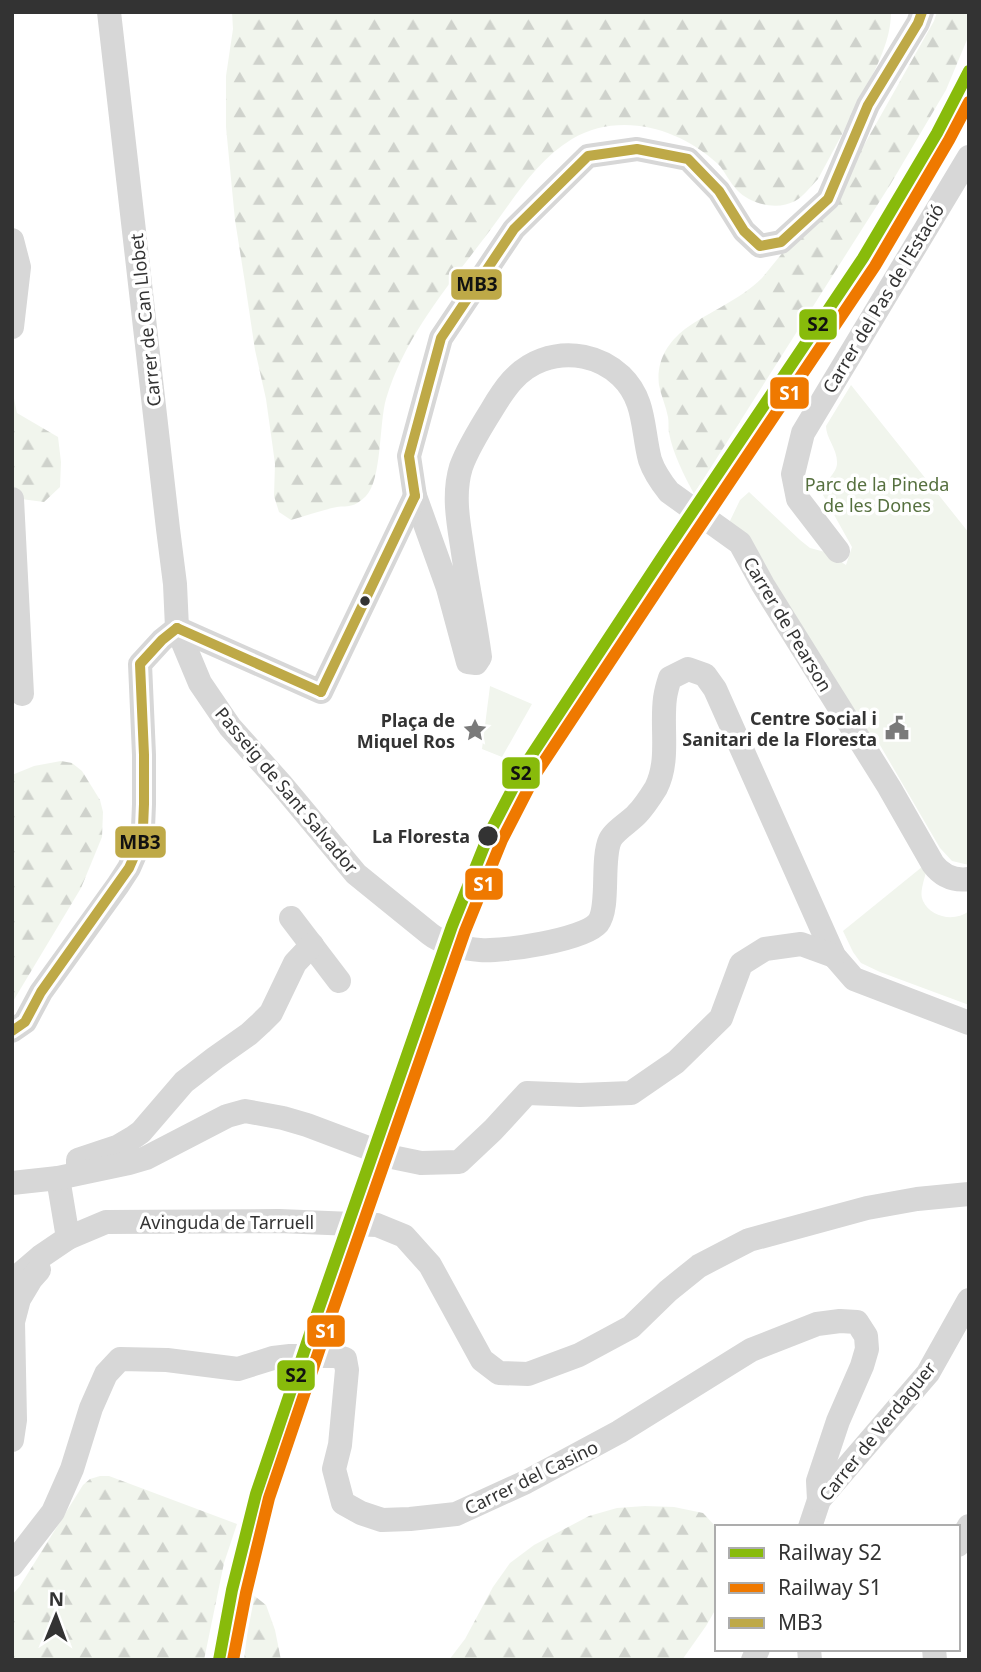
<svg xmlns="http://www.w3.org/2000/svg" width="981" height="1672" font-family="'Noto Sans',sans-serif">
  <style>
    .forest { fill: url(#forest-firs) }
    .park { fill: #f1f5ed }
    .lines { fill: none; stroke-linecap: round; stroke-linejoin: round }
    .minor { stroke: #d7d7d7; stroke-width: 24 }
    .bus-1-casing { stroke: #fff; stroke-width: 16 }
    .bus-1 { stroke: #bea947; stroke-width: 10 }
    .rail-1-casing { stroke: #fff; stroke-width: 18 }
    .rail-2-casing { stroke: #fff; stroke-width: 18 }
    .rail-1 { stroke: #88bb0b; stroke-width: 12 }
    .rail-2 { stroke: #ef7900; stroke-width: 12 }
    .bus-dot { fill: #333; stroke: #fff; stroke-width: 2.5 }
    .labels { text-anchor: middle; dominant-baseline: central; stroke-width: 7; stroke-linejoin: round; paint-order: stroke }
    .street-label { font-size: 18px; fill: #333; stroke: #fff }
    .park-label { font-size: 18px; fill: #56703f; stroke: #fff }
    .poi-label { font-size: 18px; font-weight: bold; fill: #333; stroke: #fff; text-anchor: end }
    .stop-label { font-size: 18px; font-weight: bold; fill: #333; stroke: #fff; text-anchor: end }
    .line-badge { stroke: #fff; stroke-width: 2.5 }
    .badge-label { font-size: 19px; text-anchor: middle; font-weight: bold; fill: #fff }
    .pale-badge-label { font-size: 19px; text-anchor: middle; font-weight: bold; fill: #111 }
  </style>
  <defs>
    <pattern id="forest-firs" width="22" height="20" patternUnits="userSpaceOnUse" patternTransform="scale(1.75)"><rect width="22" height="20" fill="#f1f5ed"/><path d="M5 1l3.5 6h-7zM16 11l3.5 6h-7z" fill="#cfd2cc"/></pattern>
  </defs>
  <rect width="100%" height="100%" fill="#fff"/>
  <g class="forest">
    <path d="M232 12H891C891 40 877 66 865 90 850 120 834 149 818 179 811 186 804 196 795 201 777 211 750 204 737 190 729 182 725 171 718 164 679 128 620 111 572 139 537 160 515 197 491 229 451 283 406 333 386 399 379 423 382 480 366 496 363 499 357 504 353 505 348 507 342 506 337 507 322 510 306 516 291 520L279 512 274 496 275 464 273 449 266 399 255 350 245 283 235 220 226 127V76L233 29Z"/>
    <path d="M937 12H969V35L946 90 890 185 694 494C684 475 673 454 669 433 668 428 669 422 668 417 666 406 661 396 659 385 656 362 667 343 685 329 710 311 740 300 762 278L850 170 934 21Z"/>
    <path d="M12 389 17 413 58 437 61 462 60 487 44 502 21 499 12 494Z"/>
    <path d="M61 761 72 763 82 771 100 800 103 812 102 837 81 888 12 1003V775L34 766Z"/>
    <path d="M100 1476H109L237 1524 224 1563 204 1660H12V1595L20 1586 83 1485 90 1479Z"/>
    <path d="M645 1506 674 1507 703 1513 717 1528V1607L706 1626 682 1660H449L465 1639 493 1587 510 1563 534 1545 589 1516 617 1508Z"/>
    <path d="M252 1594 266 1605 275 1630 281 1660H244Z"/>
  </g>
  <g class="park">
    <path d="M851 385 969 533V865L952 861 940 848 877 740 871 743 728 525 740 500 749 492 800 540 810 548 825 552 846 565 852 547 823 495C824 479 836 475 837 464 838 449 826 439 826 426Z"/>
    <path d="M490 686 532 704 502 757 482 749Z"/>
    <path d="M922 867 926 872C924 881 919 893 923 901 931 918 955 922 969 911V1005L880 972 861 963 853 952 843 931Z"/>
  </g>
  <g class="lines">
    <g class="minor">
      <path d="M109 12 168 529 175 584 177 628 200 683 230 727 281 784 356 874 430 934C441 943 465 949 480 950 502 952 584 940 598 923 610 908 601 860 610 840 614 831 631 821 637 814 644 807 651 796 656 788 670 760 661 728 665 698 666 691 668 684 670 678L688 669 705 675 715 689 834 956 854 979 969 1023"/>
      <path d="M922 12 918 23 868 105 828 199 781 242 760 246 744 231 719 191 688 159 637 149 588 156 514 229 441 338 409 456 415 496 448 588 468 662 476 663 480 657C475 620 467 583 462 546 458 521 453 493 461 467 467 450 481 427 491 411 504 389 517 369 542 360 569 350 600 356 621 376 646 400 642 430 650 460 654 472 661 482 669 492L740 543 763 585 889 787 933 864C942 876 954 881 969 879"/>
      <path d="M12 240 19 267 12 327"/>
      <path d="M12 499 22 694"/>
      <path d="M838 551 798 499 793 474 803 433 969 157"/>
      <path d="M177 628 321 692 415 496"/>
      <path d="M291 918 339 981"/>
      <path d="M12 1031 25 1022 41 992 118 885 129 868 140 843 143 828 144 804V755L140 664 162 640 177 628"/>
      <path d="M78 1169V1160L117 1147 134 1137 141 1132 184 1082 215 1058 249 1034 261 1023 271 1013 295 963 312 945"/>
      <path d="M58 1178 68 1238"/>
      <path d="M12 1183 58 1178 129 1163 146 1158 227 1116 245 1111 283 1118 307 1125 392 1157 421 1163 459 1162 493 1130 527 1093 580 1095 631 1093 676 1062 721 1018 741 964 765 949 801 944 834 956"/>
      <path d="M12 1281 40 1257 68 1238 106 1222 279 1221 377 1225 404 1236 430 1265 482 1360 499 1373 528 1374 579 1355 631 1327 668 1291 699 1266 749 1240 867 1208 917 1199 969 1194"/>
      <path d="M12 1440 15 1420 13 1322 19 1299 31 1279 39 1270"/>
      <path d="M810 1527 819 1500 928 1373 969 1300"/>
      <path d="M958 1545 969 1526"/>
      <path d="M12 1565 53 1512 72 1469 91 1408 106 1374 120 1359 167 1360 238 1369 273 1358 290 1356H335L345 1359 347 1370 340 1445 334 1469 343 1503 361 1513 382 1520 410 1519 456 1514 526 1482 619 1432 751 1350 817 1324 840 1321 857 1322 866 1336 867 1349 862 1366 838 1421 818 1481 819 1500"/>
      <path d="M809 1649 810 1660"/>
      <path d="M934 1649 935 1660"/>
      <path d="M753 1660 758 1649"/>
    </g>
    <g class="bus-1-casing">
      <g id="bus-1">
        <path d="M415 496 409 456 441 338 514 229 588 156 637 149 688 159 719 191 744 231 760 246 781 242 828 199 868 105 918 23 922 12"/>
        <path d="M177 628 321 692"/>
        <path d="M321 692 415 496"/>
        <path d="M12 1031 25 1022 41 992 129 868 140 843 143 828 144 804V755L140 664 162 640 177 628"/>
      </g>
    </g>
    <use href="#bus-1" class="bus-1"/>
    <g class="rail-1-casing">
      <path id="rail-1" d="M219 1660 232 1590 256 1494 313 1325 452 926 489 834 525 765 664 554 863 258 937 133 969 71"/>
    </g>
    <g class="rail-2-casing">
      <path id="rail-2" d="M233 1660 246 1593 269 1498 326 1330 465 931 502 840 537 772 676 562 875 266 949 140 969 102"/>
    </g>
    <use href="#rail-1" class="rail-1"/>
    <use href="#rail-2" class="rail-2"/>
  </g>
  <defs>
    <g id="civic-bare" transform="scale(1.89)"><path d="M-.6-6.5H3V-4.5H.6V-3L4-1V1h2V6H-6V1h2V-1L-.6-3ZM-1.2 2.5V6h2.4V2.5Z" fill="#7a7a7a" stroke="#fff" stroke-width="2.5" paint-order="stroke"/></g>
    <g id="sight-bare" transform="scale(1.89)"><path d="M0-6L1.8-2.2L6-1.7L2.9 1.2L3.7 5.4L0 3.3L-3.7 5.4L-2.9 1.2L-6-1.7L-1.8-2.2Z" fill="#7a7a7a" stroke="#fff" stroke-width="2.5" paint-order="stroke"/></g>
  </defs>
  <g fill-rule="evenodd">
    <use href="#civic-bare" x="897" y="728"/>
    <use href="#sight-bare" x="475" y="730"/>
  </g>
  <g class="bus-dot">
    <circle cx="365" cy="601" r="6"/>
    <circle cx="488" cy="836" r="11"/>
  </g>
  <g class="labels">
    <g class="street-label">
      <text transform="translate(883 298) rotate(-59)">Carrer del Pas de l'Estació</text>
      <text transform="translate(145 320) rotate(-96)">Carrer de Can Llobet</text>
      <text transform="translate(788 624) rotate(59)">Carrer de Pearson</text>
      <text transform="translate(287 790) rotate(50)">Passeig de Sant Salvador</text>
      <text x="227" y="1222">Avinguda de Tarruell</text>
      <text transform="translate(877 1431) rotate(-51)">Carrer de Verdaguer</text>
      <text transform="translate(531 1477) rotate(-26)">Carrer del Casino</text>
    </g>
    <g class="park-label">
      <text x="877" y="484">Parc de la Pineda<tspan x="877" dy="21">de les Dones</tspan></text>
    </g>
    <g class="poi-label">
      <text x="877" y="718">Centre Social i<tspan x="877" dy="21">Sanitari de la Floresta</tspan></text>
      <text x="455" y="720">Plaça de<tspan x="455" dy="21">Miquel Ros</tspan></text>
    </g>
    <g class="stop-label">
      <text x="470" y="836">La Floresta</text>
    </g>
  </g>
  <g class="line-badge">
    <rect x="450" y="268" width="53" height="33" rx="7" fill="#bea947"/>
    <rect x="798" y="308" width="40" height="33" rx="7" fill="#88bb0b"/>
    <rect x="769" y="376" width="41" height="34" rx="7" fill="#ef7900"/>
    <rect x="501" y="756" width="40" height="34" rx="7" fill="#88bb0b"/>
    <rect x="114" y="825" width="53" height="34" rx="7" fill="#bea947"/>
    <rect x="464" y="867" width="40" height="34" rx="7" fill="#ef7900"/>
    <rect x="306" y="1314" width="40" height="34" rx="7" fill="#ef7900"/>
    <rect x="276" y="1359" width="40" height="33" rx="7" fill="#88bb0b"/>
  </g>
  <g class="badge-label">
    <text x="790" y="400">S1</text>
    <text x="484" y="891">S1</text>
    <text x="326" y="1338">S1</text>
  </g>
  <g class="pale-badge-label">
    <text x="477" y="291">MB3</text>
    <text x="818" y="331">S2</text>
    <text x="521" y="780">S2</text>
    <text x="140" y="849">MB3</text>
    <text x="296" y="1382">S2</text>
  </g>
  <rect width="981" height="1672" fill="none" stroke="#333333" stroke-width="28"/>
  <rect x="715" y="1525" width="245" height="126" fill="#ffffff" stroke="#adadad" stroke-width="2"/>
  <rect x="729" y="1548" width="35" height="10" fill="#88bb0b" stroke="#adadad" stroke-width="2"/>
  <text x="778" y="1560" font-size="21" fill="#333333">Railway S2</text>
  <rect x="729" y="1583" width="35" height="10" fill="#ef7900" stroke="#adadad" stroke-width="2"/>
  <text x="778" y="1595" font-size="21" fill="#333333">Railway S1</text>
  <rect x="729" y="1618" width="35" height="10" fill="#bea947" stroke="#adadad" stroke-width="2"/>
  <text x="778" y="1630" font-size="21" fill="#333333">MB3</text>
  <g transform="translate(56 1616) rotate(1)" stroke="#ffffff" stroke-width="5" paint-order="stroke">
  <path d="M0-5L12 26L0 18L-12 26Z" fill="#333333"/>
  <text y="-10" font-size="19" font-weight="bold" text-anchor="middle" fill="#333333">N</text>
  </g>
</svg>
